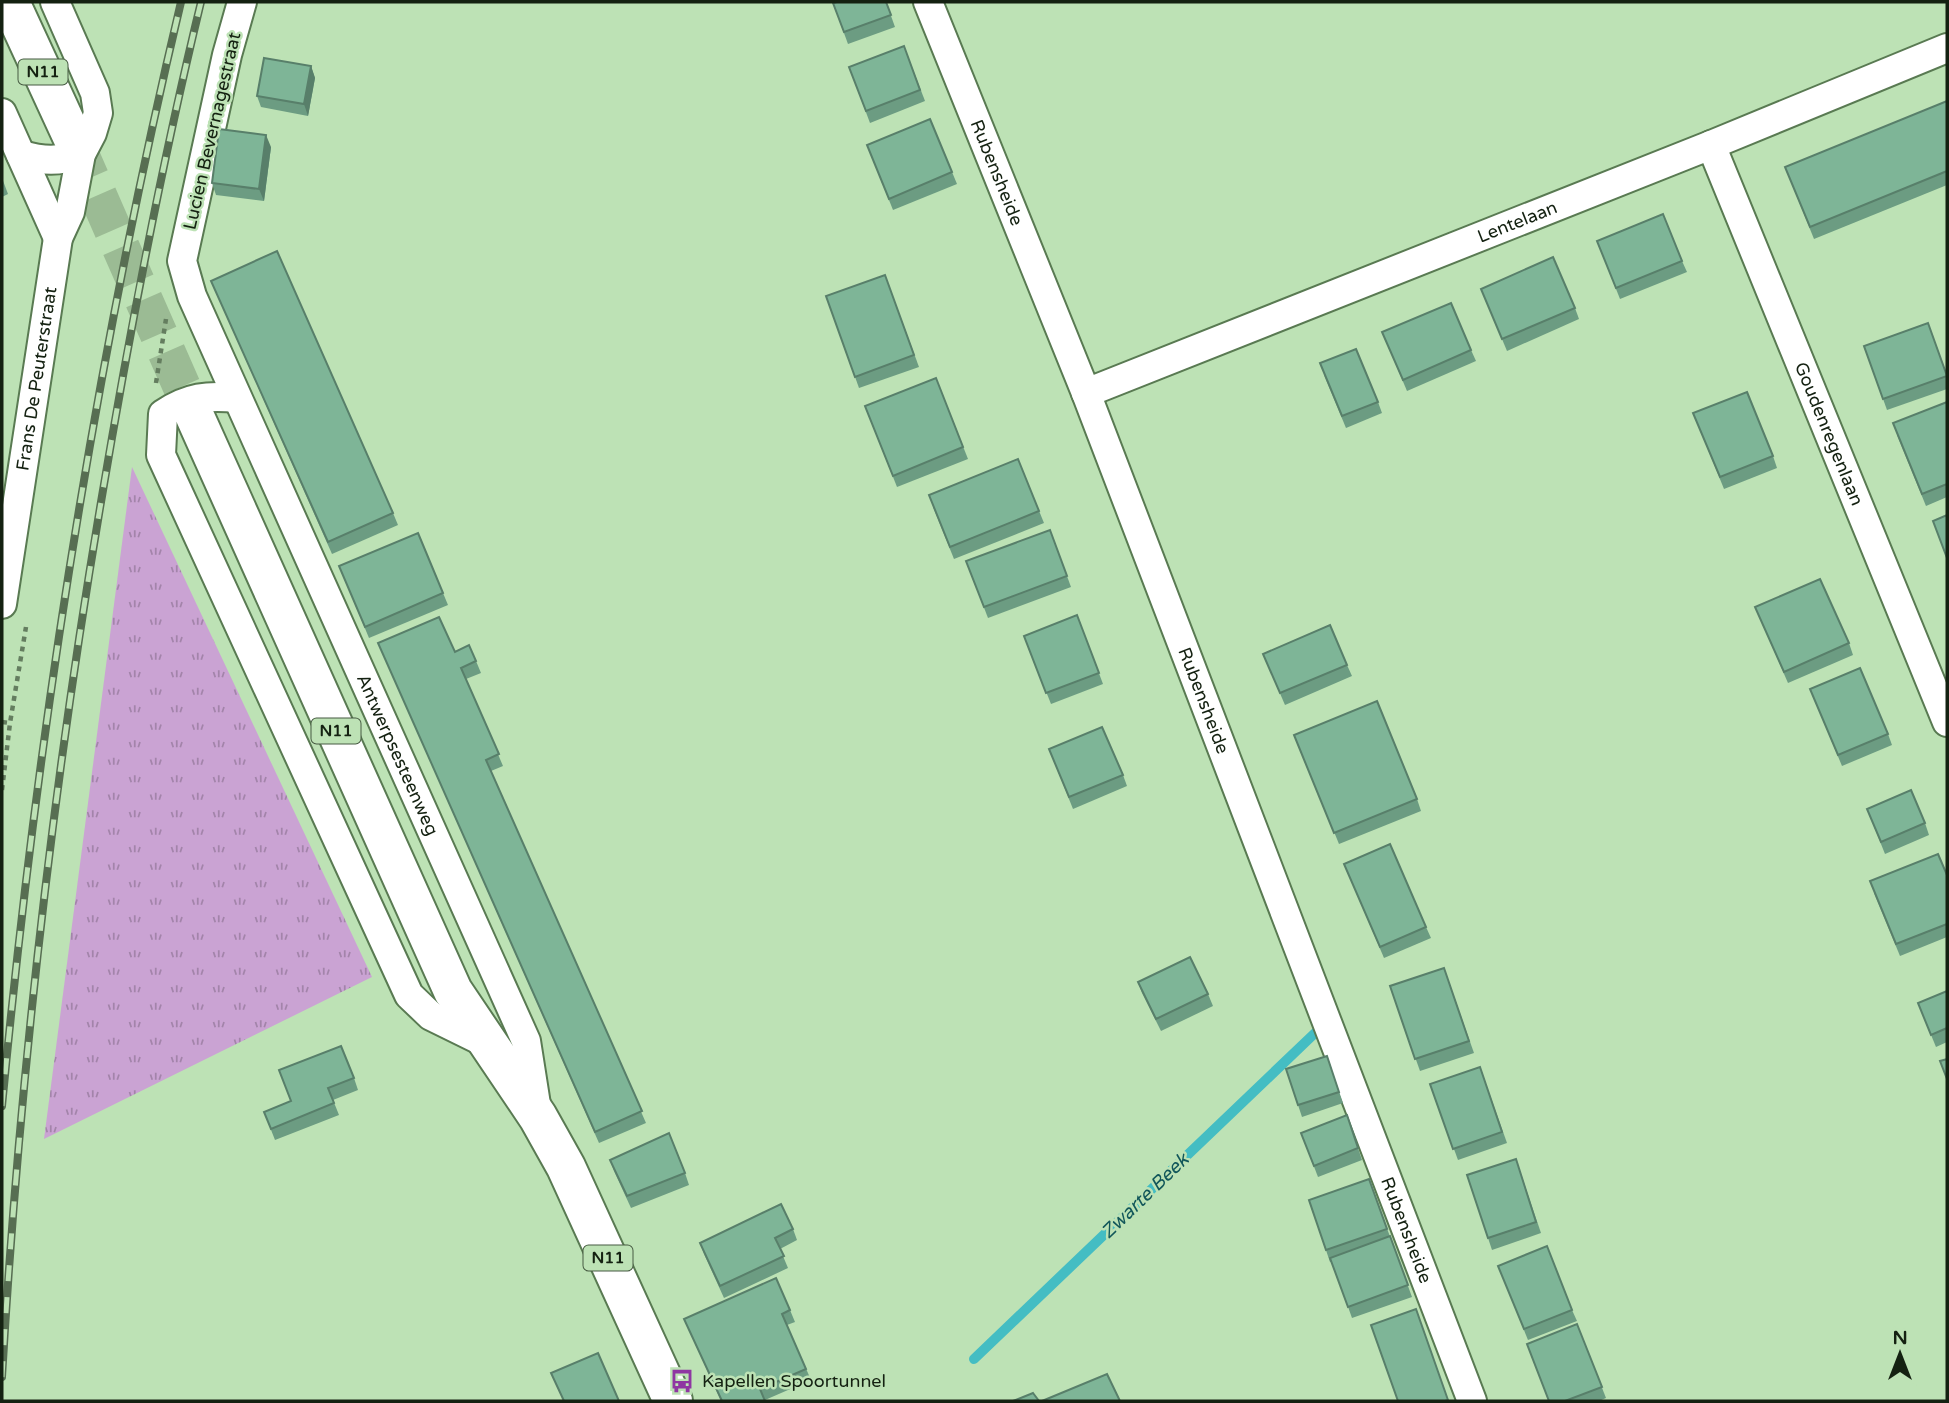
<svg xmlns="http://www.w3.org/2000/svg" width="1949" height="1403" font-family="'Varela Round',sans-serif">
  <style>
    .grass { fill: url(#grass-tufts) }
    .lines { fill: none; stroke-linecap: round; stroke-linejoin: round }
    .stream { stroke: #44bdc3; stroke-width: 10 }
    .primary-tunnel { stroke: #9bbb94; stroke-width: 38; stroke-dasharray: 38 19; stroke-linecap: butt }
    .street-casing { stroke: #597a52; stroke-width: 32 }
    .primary-casing { stroke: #597a52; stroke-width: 42 }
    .path { stroke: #647d5f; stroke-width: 4.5; stroke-dasharray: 5 5; stroke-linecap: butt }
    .street { stroke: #fff; stroke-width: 28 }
    .primary { stroke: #fff; stroke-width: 38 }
    .rail-casing { stroke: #576e52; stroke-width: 8 }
    .rail { stroke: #bde2b5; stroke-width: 5; stroke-dasharray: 16; stroke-linecap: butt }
    .wall { fill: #6c9c82 }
    .shaded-wall { fill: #587f6a }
    .building { fill: #7eb597; stroke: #587f6a; stroke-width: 2 }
    .labels { text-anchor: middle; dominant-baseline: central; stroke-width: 5; stroke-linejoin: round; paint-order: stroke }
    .shield { fill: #bde2b5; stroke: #475b42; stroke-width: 2 }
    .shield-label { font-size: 16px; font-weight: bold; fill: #142111 }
    .street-label { font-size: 18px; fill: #142111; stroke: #bde2b5 }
    .poi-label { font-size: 18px; fill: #142111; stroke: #bde2b5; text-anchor: start }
    .water-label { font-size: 19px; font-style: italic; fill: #12575a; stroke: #bde2b5 }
  </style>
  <defs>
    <pattern id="grass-tufts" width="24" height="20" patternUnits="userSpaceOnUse" patternTransform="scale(1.75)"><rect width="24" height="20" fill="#caa3d3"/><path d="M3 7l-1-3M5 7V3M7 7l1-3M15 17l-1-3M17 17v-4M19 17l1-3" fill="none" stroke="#a384aa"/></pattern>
  </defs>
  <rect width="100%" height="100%" fill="#bde2b5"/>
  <path class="grass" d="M132 467 372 977 44 1139Z"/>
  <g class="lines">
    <path class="stream" d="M974 1359 1315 1033"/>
    <path class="primary-tunnel" d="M75 143 192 410"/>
    <g class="street-casing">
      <g id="street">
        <path id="s1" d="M242 2 227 55 182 261 192 296 526 1041 537 1111"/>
        <path id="s2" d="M928 2 1086 393 1472 1401"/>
        <path d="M2 113 58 238"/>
        <path id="s3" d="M1711 145 1947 722"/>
        <path d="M21 155C43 161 59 162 81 154"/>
        <path id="s4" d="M1086 393 1711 145 1947 48"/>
        <path d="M237 398C208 395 188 397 163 414L161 455 409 995 431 1016 488 1044"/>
        <path id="s5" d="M2 604 58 238 70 212 81 154 92 133 98 113 95 93 55 2"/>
      </g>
    </g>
    <g class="primary-casing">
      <g id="primary">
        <path d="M10 2 75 143"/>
        <path d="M192 410 453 991 538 1117 566 1167 673 1401"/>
      </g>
    </g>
    <g class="path">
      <path d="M156 383 166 319"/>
      <path d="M2 722 10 723"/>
      <path d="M2 790 10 723 26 627"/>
    </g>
    <use href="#street" class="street"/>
    <use href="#primary" class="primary"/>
    <g class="rail-casing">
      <g id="rail">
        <path d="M2 1106C37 735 95 364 181 2"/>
        <path d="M2 1377C19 1084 52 792 101 502 129 335 161 167 201 2"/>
      </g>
    </g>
    <use href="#rail" class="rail"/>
  </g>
  <g class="wall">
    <path d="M886 2 895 27 848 44 833 3Z"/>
    <path d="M904 46 925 101 870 123 849 67Z"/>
    <path d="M311 66 315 78 308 116 261 107 257 96Z"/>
    <path d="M1947 101V185L1814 239 1785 167Z"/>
    <path d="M867 145 952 172 957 184 893 210Z"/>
    <path d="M271 147 264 201 216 195 212 183Z"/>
    <path d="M2 178 8 194 2 197Z"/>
    <path d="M1597 241 1682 261 1687 272 1620 299Z"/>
    <path d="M885 275 919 367 859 388 826 296Z"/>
    <path d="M211 281 393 513 398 525 332 554Z"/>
    <path d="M1481 289 1575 308 1579 319 1507 351Z"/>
    <path d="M1928 323 1947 377V389L1887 410 1864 346Z"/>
    <path d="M1382 332 1471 350 1476 361 1407 391Z"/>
    <path d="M1324 375 1378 402 1382 413 1346 428Z"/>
    <path d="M936 378 968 459 897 487 865 406Z"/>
    <path d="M1947 402V497L1926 506 1897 435Z"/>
    <path d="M1698 425 1773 456 1777 468 1724 489Z"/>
    <path d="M1018 459 1044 523 954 559 933 507Z"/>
    <path d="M1050 530 1071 587 988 618 966 561Z"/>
    <path d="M339 566 443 593 448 605 369 638Z"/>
    <path d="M1755 607 1849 643 1853 655 1788 683Z"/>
    <path d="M1077 615 1103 684 1051 704 1024 636Z"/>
    <path d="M378 643 455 652 476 661 481 673 466 679 503 766 491 771 646 1123 599 1143Z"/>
    <path d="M1263 654 1347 665 1352 676 1285 705Z"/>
    <path d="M1810 689 1888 734 1892 745 1842 766Z"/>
    <path d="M1299 746 1417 799 1421 811 1339 844Z"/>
    <path d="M1049 749 1123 775 1127 786 1073 809Z"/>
    <path d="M1867 809 1925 823 1929 835 1885 854Z"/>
    <path d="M1344 864 1426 927 1431 938 1384 958Z"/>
    <path d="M1947 875V937L1900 956 1874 893Z"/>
    <path d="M1444 968 1474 1053 1420 1071 1390 986Z"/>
    <path d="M1138 982 1208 994 1213 1006 1161 1031 1142 993Z"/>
    <path d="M1947 991V1042L1936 1047 1918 1003Z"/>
    <path d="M1327 1056 1343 1103 1302 1117 1286 1069Z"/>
    <path d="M1480 1067 1507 1143 1458 1160 1430 1084Z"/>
    <path d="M354 1078 358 1090 333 1100 339 1115 275 1140 264 1112Z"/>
    <path d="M1347 1115 1362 1160 1318 1177 1301 1133Z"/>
    <path d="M1516 1159 1541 1233 1492 1250 1467 1175Z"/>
    <path d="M610 1160 685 1173 689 1185 631 1208 614 1171Z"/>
    <path d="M1369 1179 1412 1297 1352 1318 1332 1262H1330L1309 1200Z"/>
    <path d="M793 1229 797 1240 780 1249 788 1268 724 1298 704 1254 700 1243Z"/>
    <path d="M1498 1266 1572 1310 1577 1321 1528 1340Z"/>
    <path d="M790 1310 795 1322 787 1325 811 1380 765 1400V1401H721L684 1319Z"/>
    <path d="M1577 1324 1606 1398 1599 1401H1549Z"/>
  </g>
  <g class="shaded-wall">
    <path d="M311 66 315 78 308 116 304 104Z"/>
    <path d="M266 135 271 147 264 201 259 189Z"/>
  </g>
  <g class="building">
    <path d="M837 2H886L891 15 844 32 833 3Z"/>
    <path d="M904 46 920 90 866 111 849 67Z"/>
    <path d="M264 58 311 66 304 104 257 96Z"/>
    <path d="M1947 101V171L1810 227 1785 167Z"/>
    <path d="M930 119 952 172 889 199 867 145Z"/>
    <path d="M219 129 266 135 259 189 212 183Z"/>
    <path d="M1663 214 1682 261 1616 288 1597 241Z"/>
    <path d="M277 251 393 513 328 542 211 281Z"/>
    <path d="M1553 257 1575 308 1502 339 1481 289Z"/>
    <path d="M885 275 914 355 855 377 826 296Z"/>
    <path d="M1451 303 1471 350 1403 380 1382 332Z"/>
    <path d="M1928 323 1947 376 1883 399 1864 346Z"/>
    <path d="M1356 349 1378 402 1342 416 1320 363Z"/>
    <path d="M936 378 963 447 893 476 865 406Z"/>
    <path d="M1747 392 1773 456 1720 477 1693 413Z"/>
    <path d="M1947 402V484L1922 494 1893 423Z"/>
    <path d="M1018 459 1039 511 950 547 929 495Z"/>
    <path d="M1947 515V558L1933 521Z"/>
    <path d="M1050 530 1067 576 984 607 966 561Z"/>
    <path d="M418 533 443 593 365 627 339 566Z"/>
    <path d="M1820 579 1849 643 1784 672 1755 607Z"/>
    <path d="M1077 615 1099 673 1046 693 1024 636Z"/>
    <path d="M439 617 455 652 469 645 476 661 461 668 499 754 486 760 642 1111 595 1132 378 643Z"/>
    <path d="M1330 625 1347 665 1280 693 1263 654Z"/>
    <path d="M1860 668 1888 734 1838 755 1810 689Z"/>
    <path d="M1377 701 1417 799 1334 833 1294 735Z"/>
    <path d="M1102 727 1123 775 1069 797 1049 749Z"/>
    <path d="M1911 790 1925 823 1881 842 1867 809Z"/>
    <path d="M1390 844 1426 927 1380 947 1344 864Z"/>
    <path d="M1938 854 1947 875V924L1896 944 1870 881Z"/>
    <path d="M1190 957 1208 994 1156 1019 1138 982Z"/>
    <path d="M1444 968 1469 1041 1415 1059 1390 986Z"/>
    <path d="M1947 991V1028L1931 1035 1918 1003Z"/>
    <path d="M341 1046 354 1078 328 1088 334 1103 271 1129 264 1112 291 1101 279 1070Z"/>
    <path d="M1327 1056 1339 1092 1298 1105 1286 1069Z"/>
    <path d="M1947 1059V1079L1940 1061Z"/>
    <path d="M1480 1067 1502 1132 1453 1149 1430 1084Z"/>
    <path d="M1347 1115 1358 1148 1314 1166 1301 1133Z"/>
    <path d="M669 1133 685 1173 627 1196 610 1160Z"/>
    <path d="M1516 1159 1536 1222 1488 1238 1467 1175Z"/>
    <path d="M1369 1179 1387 1229 1326 1250 1309 1200Z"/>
    <path d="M781 1204 793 1229 775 1238 784 1256 720 1286 700 1243Z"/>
    <path d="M1390 1236 1408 1285 1348 1307 1330 1258Z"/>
    <path d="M1547 1246 1572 1310 1524 1329 1498 1266Z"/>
    <path d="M776 1278 790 1310 782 1314 806 1369 760 1389 765 1401H722L684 1319Z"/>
    <path d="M1416 1309 1448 1400 1445 1401H1398L1371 1325Z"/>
    <path d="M1577 1324 1602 1387 1565 1401H1549L1527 1344Z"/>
    <path d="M598 1353 619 1401H564L551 1373Z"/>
    <path d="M1107 1374 1120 1401H1042Z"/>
    <path d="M1033 1393 1039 1401H1013Z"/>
  </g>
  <defs>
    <g id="bus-bare" transform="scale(1.89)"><path d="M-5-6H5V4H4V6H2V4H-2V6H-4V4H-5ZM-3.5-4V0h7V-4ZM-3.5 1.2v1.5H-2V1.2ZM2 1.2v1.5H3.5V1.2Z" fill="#8f36a2" stroke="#bde2b5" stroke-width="2.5" paint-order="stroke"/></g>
  </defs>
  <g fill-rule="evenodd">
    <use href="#bus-bare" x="682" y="1381"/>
  </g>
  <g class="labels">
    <g class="shield">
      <rect x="18.5" y="59.5" width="49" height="25" rx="5"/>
      <rect x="311.5" y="718.5" width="49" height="25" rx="5"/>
      <rect x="583.5" y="1245.5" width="49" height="25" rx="5"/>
    </g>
    <g class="shield-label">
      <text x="43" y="72">N11</text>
      <text x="336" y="731">N11</text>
      <text x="608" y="1258">N11</text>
    </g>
    <g class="street-label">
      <text transform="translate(212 131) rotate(-77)">Lucien Bevernagestraat</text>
      <text stroke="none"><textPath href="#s2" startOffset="184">Rubensheide</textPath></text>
      <text stroke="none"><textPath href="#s4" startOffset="464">Lentelaan</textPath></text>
      <text stroke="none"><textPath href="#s5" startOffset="228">Frans De Peuterstraat</textPath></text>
      <text stroke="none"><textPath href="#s3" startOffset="312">Goudenregenlaan</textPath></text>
      <text stroke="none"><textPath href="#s2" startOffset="751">Rubensheide</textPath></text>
      <text stroke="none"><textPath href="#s1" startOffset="805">Antwerpsesteenweg</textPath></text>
      <text stroke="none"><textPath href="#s2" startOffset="1318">Rubensheide</textPath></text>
    </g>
    <g class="poi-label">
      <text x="702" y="1381">Kapellen Spoortunnel</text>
    </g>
    <g class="water-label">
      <text transform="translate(1145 1196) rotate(-44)">Zwarte Beek</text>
    </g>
  </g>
  <rect width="1949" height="1403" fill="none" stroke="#142111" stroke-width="7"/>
  <g transform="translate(1900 1354)" stroke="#bde2b5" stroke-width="5" paint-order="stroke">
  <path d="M0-5L12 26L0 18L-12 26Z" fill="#142111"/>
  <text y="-10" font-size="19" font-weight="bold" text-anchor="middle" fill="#142111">N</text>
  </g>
</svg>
